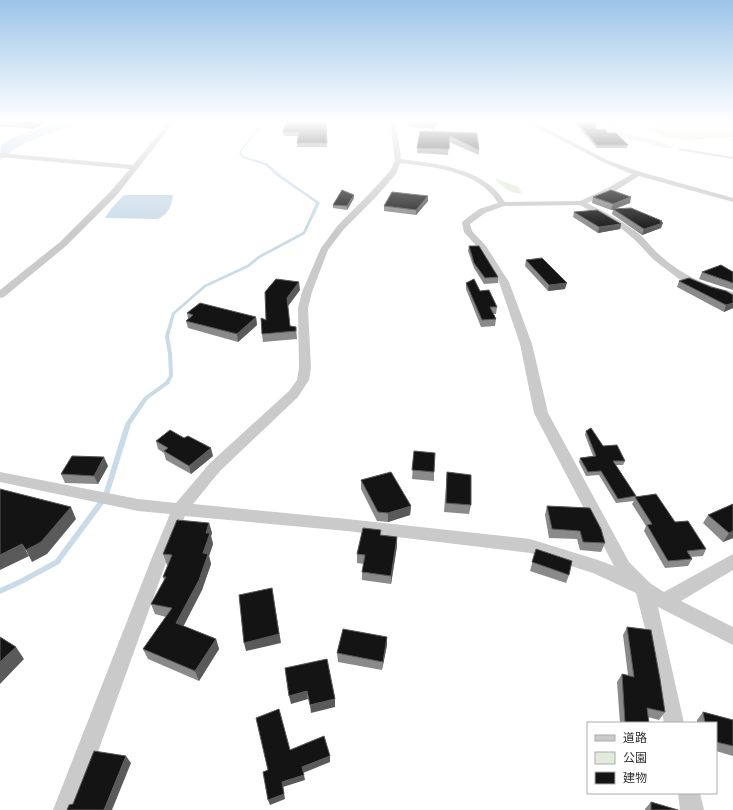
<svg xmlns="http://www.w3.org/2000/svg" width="733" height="810" font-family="Roboto,'Noto Sans JP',sans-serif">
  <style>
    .green { fill: #e3eadc }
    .water { fill: #c9dbe8 }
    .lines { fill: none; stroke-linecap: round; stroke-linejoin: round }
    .stream { fill: #c9dbe8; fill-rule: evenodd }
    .river { fill: #c9dbe8; fill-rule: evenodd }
    .lane { fill: #cacaca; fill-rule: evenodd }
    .street { fill: #cacaca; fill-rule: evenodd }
    .wall { fill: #8a8a8a }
    .shaded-wall { fill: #5a5a5a }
    .building { fill: #141414; stroke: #5a5a5a }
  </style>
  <rect width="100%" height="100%" fill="#fff"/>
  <g class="green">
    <path d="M593 120H610L620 125 616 129C634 138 655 137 673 147V148H665L611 134C605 131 600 129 598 122Z"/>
    <path d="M639 120H733V137L689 140 665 137 640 122Z"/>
    <path d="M495 179C499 179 513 185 518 187L522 193C512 195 501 186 495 179Z"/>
  </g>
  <path class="water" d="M124 195H173C171 207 169 213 158 219L105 218 111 209Z"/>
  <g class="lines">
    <path class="stream" d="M260 120H262L264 123 241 152 244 156 267 163 279 174 319 202 320 203 305 234 260 258 249 267 206 287 175 314 169 336 172 354 173 376 169 384 148 399 131 424 108 498 59 564 22 584 0 594V588L18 580 55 560 103 495 125 424 144 397 165 382 169 376 168 354 165 336 172 313 204 285 247 265 258 256 303 232 316 203 277 176 265 165 242 158 239 152 262 123Z"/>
    <path class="river" d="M62 120H81L79 123 27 142 11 151 5 158 0 160 1 145 17 136Z"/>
    <path class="lane" d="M678 148 733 157V159L679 150Z"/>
    <g class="street">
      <path d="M170 120H176L116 196 66 246 4 297 0 298V290L60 242 110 192 130 169 0 157V153L133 165Z"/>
      <path d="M390 120H396L401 159C438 164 484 168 505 202L580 201 606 189 632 174 605 163 523 120H530L609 161 641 172 733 198V202L639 176 612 193 587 203C605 212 622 221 638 233 647 240 653 250 662 257 682 275 707 286 733 292V298L709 292 679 279 654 260 635 240 622 229 580 205 504 206 485 213 470 224 472 231 486 246 509 282 532 344 548 413 629 562 650 583 664 592 733 554V570L681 601 733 627V645L658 607 684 723H664L647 636 636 593 593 573 530 553 347 531 185 516 167 560 77 810H53L151 560 170 514 138 511 0 482V472L138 499 176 503 210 463 289 391 297 380 299 368 298 308 302 292 321 248 338 225 370 193 390 171 395 161ZM400 163C434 167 479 171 498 203L479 209 463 221 462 223 464 232 479 249 499 282 520 344 534 413 614 566 598 560 530 539 347 519 193 504 220 471 298 397 309 380 311 368 308 308 312 292 328 250 344 229 376 197 396 174Z"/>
      <path d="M678 793H700L704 810H680Z"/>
    </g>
  </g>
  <g class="wall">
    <path d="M0 120H49L33 129 0 126Z"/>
    <path d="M326 120 327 147H297V143L298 136H284L283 132Z"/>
    <path d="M409 120H439L433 129 411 127Z"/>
    <path d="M572 120H597L595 129 607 133 628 145 627 148H597Z"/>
    <path d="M420 131 477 133 479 150V155L449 142 448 155 417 153Z"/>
    <path d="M354 195V198L347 210 333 208V205Z"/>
    <path d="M428 196V201L416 215 384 211V206Z"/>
    <path d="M593 197 630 203 615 209 662 221 661 228 642 235 612 214 613 210H611L592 203Z"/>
    <path d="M574 212 621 224 620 229 598 233 573 217Z"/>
    <path d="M469 246 498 277V283L484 284 474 268 468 251Z"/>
    <path d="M526 260 565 289 548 291 525 266Z"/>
    <path d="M702 272H733V290L699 279Z"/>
    <path d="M679 281 711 287 733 295V308L724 312 677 287Z"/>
    <path d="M466 283 480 291 497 307 496 314H493L496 319 495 326 481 327 466 289Z"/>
    <path d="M300 290 288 306 290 326 296 327 297 339 263 342 262 334 266 320Z"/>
    <path d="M187 313 256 317 257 325 238 342 188 328 186 321 188 319Z"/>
    <path d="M586 431 603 446 625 461 623 465H616L636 496V497L675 522 706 549 703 556 690 557 692 559 688 566 665 568 644 531 646 526 632 504 634 501 616 503 599 475 586 476 579 462 580 458 593 456 585 435Z"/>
    <path d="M156 441 213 456 191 474 166 460 164 453 158 449Z"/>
    <path d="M414 451 434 472V481L412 479Z"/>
    <path d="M108 466 98 484 65 483 61 474Z"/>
    <path d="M447 472 471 505 469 514 444 512Z"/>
    <path d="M361 480 411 506 410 515 388 522 377 521 361 489Z"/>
    <path d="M733 504V538L723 542 703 523 708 515Z"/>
    <path d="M547 506 605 543 601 552 580 550 577 539 549 538 545 515Z"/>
    <path d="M209 523 212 533 211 536 213 544 209 556 211 564 202 590 183 626 216 639 219 649 199 681 148 659 143 649 166 617 155 614 151 604 164 580 163 577 168 565H167L163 554Z"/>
    <path d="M381 535 397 537V546L391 584 362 580V572L364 564 357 563V554Z"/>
    <path d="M536 549 569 575 566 583 530 571Z"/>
    <path d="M627 627 665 712 659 720 648 717 649 723H620L617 682 622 674 628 675 623 635Z"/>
    <path d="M387 637V645L382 670 338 662 337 653Z"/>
    <path d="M703 712 733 720V756L716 751V723H697V720Z"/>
    <path d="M651 802 678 810H645V809Z"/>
  </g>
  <g class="shaded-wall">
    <path d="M40 120H49L33 129 31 125Z"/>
    <path d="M436 120H439L433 129V124Z"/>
    <path d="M354 195V198L347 210V206Z"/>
    <path d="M428 196V201L416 215V210Z"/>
    <path d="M631 197 630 203 611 210 613 204Z"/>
    <path d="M662 221 661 223H663L661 228 642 235 644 229Z"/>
    <path d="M621 224 620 229 598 233 599 227Z"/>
    <path d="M299 282 300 290 288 306 287 298Z"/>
    <path d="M567 283 565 289 548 291 549 285Z"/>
    <path d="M733 303V308L724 312 726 305Z"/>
    <path d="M256 317 257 325 238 342 237 334Z"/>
    <path d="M211 448 213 456 191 474 189 466Z"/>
    <path d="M104 457 108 466 98 484 94 476Z"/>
    <path d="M411 506 410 515 388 522V513Z"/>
    <path d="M71 507 76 519 47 554 32 562 26 550Z"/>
    <path d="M209 523 212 533 211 536 213 544 209 556 211 564 202 590 180 633 176 623 203 553 206 533Z"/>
    <path d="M733 531V538L723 542 729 533Z"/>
    <path d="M397 537V546L391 584V576Z"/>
    <path d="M22 544 29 556 0 570V555Z"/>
    <path d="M272 588 281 643 246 651 244 643Z"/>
    <path d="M387 637V645L382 670 383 662Z"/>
    <path d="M216 639 219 649 199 681 195 671Z"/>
    <path d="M16 647 24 659 0 684V662Z"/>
    <path d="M307 691 308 699 291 704 289 696Z"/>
    <path d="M335 699V707L311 713 310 705Z"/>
    <path d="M126 756 131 763 112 810H104Z"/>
    <path d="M330 756V762L303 773 302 767Z"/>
    <path d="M304 775 305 780 283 787 285 799 270 805 268 800 282 782Z"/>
  </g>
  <g class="building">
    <path d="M0 120H40L31 125 0 122Z"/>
    <path d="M286 120H326L327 143H297L299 132H283Z"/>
    <path d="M410 120H436L433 124 411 123Z"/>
    <path d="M575 120H597L595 129 606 130 607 133H616L628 145H597Z"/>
    <path d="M420 131 477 133 479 150 450 136 449 149 417 148Z"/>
    <path d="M342 190 354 195 347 206 333 205Z"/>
    <path d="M611 190 631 197 613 204 593 197Z"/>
    <path d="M392 192 428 196 416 210 384 206Z"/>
    <path d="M631 208 662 221 660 222 663 223 644 229 613 209Z"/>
    <path d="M597 210 621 224 599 227 574 212Z"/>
    <path d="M469 246H479L498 277 485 278 474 263Z"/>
    <path d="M542 258 567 283 549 285 526 260Z"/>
    <path d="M721 265 733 272V283L702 272Z"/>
    <path d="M689 278 711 287 726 291 733 295V303L726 305 679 281Z"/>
    <path d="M276 279 299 282 287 298 290 326 296 327V331L262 334 261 318 266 320 265 292Z"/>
    <path d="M474 279 480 291 489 290 497 307H490L496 319 482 320 466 283Z"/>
    <path d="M200 303 256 317 237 334 186 321 193 315 187 313Z"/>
    <path d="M591 428 603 446 617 445 625 461H613L636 496 618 499 601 471 588 472 580 458 596 456 586 431Z"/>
    <path d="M170 430 184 438 188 436 211 448 189 466 164 451 168 448 156 441Z"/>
    <path d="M414 451 435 453 434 472 412 470Z"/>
    <path d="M72 456 104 457 94 476 61 474Z"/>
    <path d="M391 472 411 506 388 513 378 512 361 480Z"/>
    <path d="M447 472 471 475V505L446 503Z"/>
    <path d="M0 489 71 507 41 542 26 550 22 544 0 555Z"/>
    <path d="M656 494 675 522 688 521 706 549 687 551 692 559 668 561 647 525 652 524 635 497Z"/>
    <path d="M733 504V531L729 533 708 515Z"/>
    <path d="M547 506 590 508 601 529 605 543 583 542 580 531 552 529Z"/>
    <path d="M177 520 209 523 206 533H210L203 553 208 554 199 580 176 623 216 639 195 671 143 649 172 608 151 604 166 577H163L172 555 163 554Z"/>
    <path d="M363 528 381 530 380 535 397 537 391 576 362 572 365 555 357 554Z"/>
    <path d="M536 549 572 561 569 575 532 562Z"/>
    <path d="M272 588 279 634 244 643 239 595Z"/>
    <path d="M627 627 651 630 660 679 665 712 647 708 649 723H625L622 674 634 677Z"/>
    <path d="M343 629 387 637 383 662 337 653Z"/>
    <path d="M0 637 16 647 0 662Z"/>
    <path d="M327 659 335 699 310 705 307 691 289 696 285 668Z"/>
    <path d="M279 709 290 750 324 736 330 756 302 767 304 775 282 782 284 794 268 800 263 772 268 770 256 718Z"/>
    <path d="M703 712 733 720V746L716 742V723H705Z"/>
    <path d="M94 751 126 756 104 810H67L69 805 73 804Z"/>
    <path d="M651 802 678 810H651Z"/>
  </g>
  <linearGradient id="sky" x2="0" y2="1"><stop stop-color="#9bc4e8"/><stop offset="0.52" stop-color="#fff"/><stop offset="1" stop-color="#fff" stop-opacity="0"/></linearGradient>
  <rect width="733" height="233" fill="url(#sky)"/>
  <rect x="587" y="722" width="130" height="72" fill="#ffffff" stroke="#ababab"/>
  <rect x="595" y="735" width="20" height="6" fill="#cacaca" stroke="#ababab"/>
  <text x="623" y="742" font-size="12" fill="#2d2d2d">道路</text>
  <rect x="595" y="752" width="20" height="12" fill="#e3eadc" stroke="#ababab"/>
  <text x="623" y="762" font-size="12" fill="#2d2d2d">公園</text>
  <rect x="595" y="772" width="20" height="12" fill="#141414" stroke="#ababab"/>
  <text x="623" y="782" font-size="12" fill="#2d2d2d">建物</text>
</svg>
